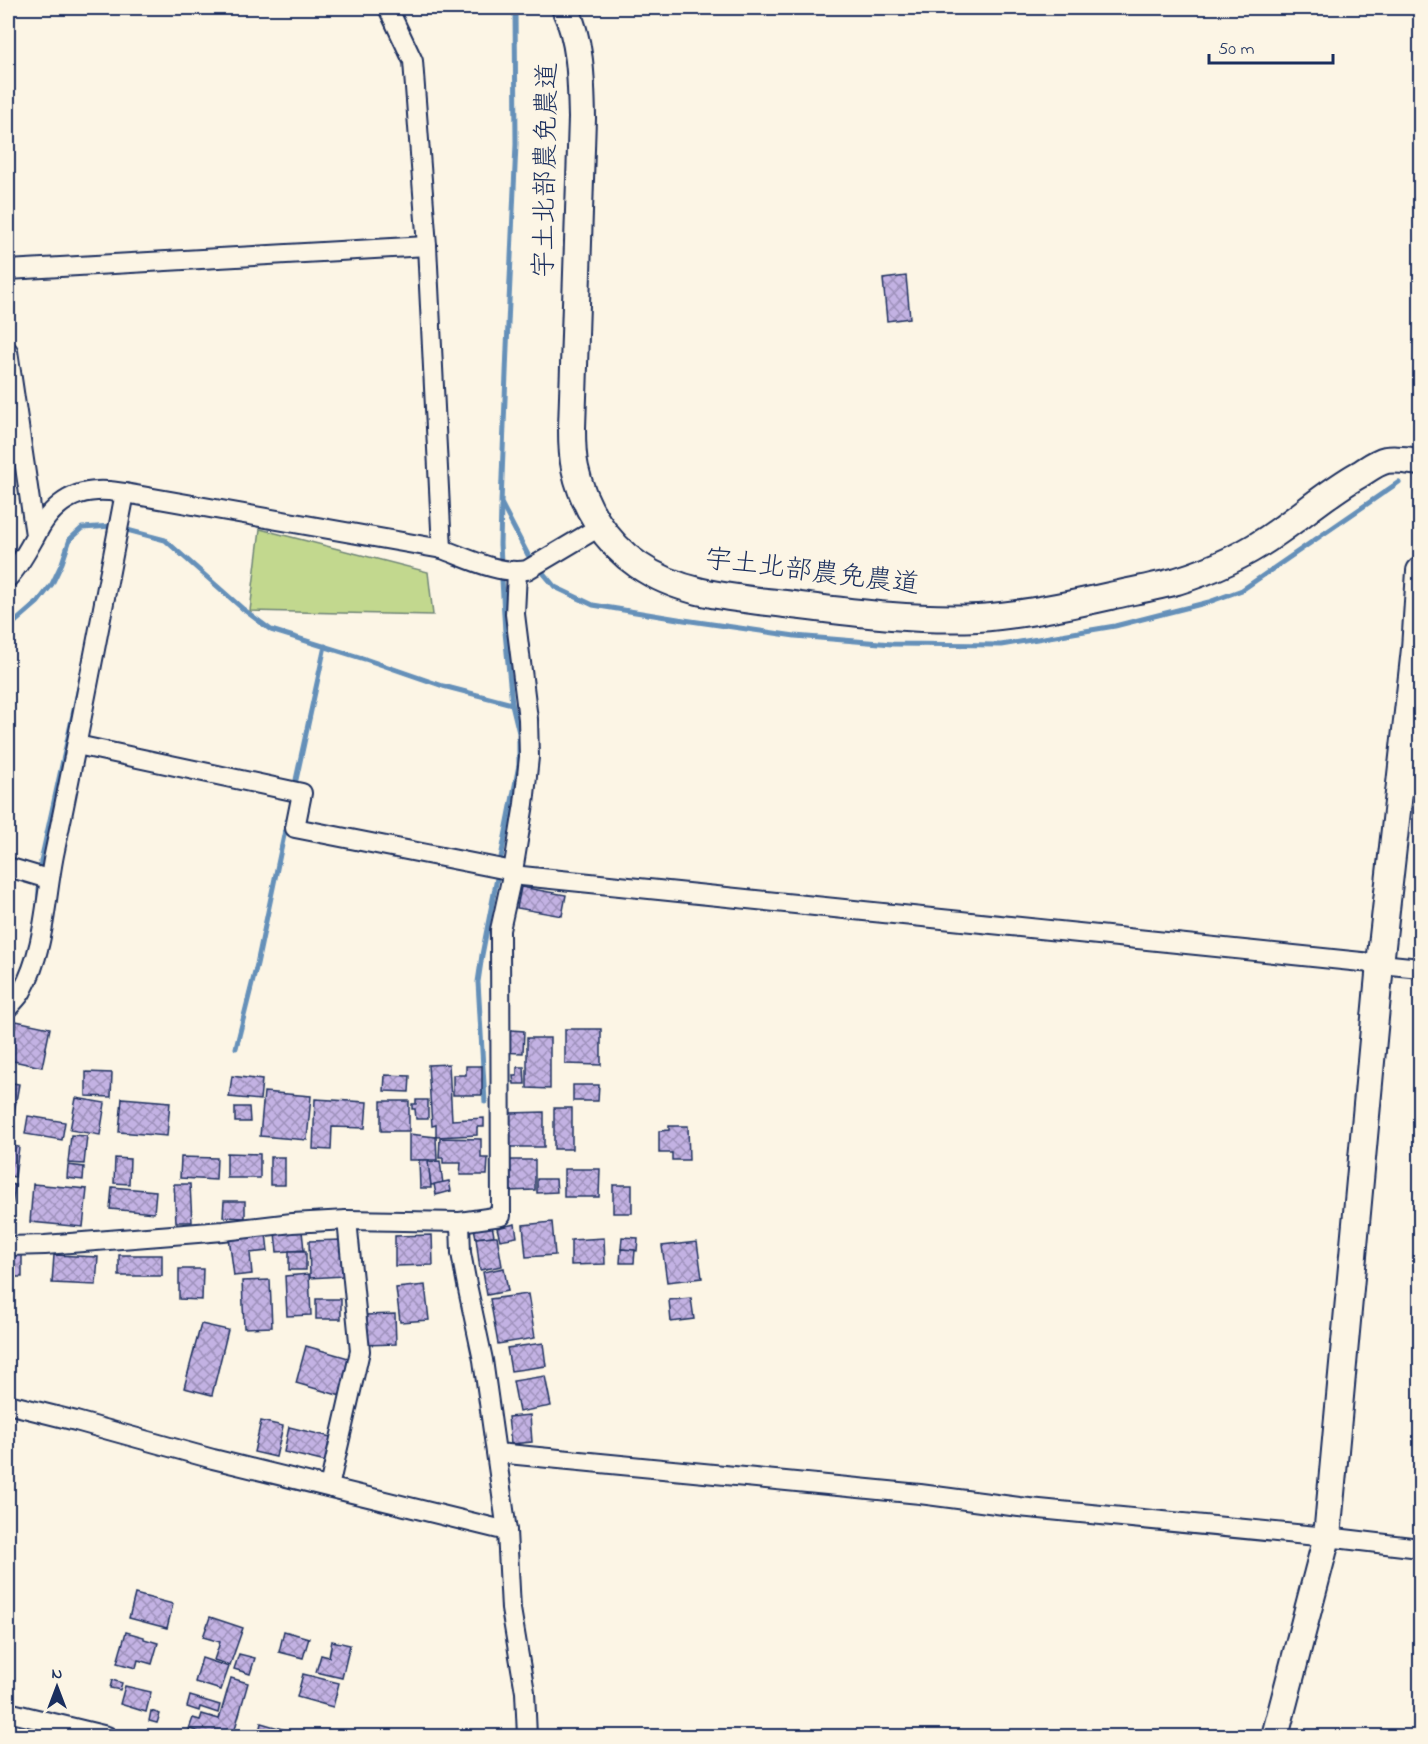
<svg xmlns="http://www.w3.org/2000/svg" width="1428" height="1744" font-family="'Indie Flower','Klee One',sans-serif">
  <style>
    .grass { fill: #c2d88e; stroke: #6e8476; stroke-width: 1.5 }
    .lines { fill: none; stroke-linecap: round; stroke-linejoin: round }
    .stream { stroke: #6590b9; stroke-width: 5 }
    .building { fill: url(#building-cross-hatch); stroke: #1b2f5e; stroke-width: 1.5 }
    .street-casing { stroke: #1b2f5e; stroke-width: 22 }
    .secondary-casing { stroke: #1b2f5e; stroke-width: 30 }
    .street { stroke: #fcf5e5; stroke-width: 18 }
    .secondary { stroke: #fcf5e5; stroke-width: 26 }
    .labels { text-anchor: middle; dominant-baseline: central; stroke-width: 4.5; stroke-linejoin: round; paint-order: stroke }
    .street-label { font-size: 27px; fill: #1b2f5e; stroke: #fcf5e5 }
  </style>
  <defs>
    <pattern id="building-cross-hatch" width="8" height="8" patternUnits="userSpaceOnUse" patternTransform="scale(1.5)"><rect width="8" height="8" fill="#c3b2e3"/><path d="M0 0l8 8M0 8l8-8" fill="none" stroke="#9e91bb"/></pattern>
  </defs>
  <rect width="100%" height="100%" fill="#fcf5e5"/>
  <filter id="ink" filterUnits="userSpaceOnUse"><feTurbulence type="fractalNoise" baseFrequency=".0167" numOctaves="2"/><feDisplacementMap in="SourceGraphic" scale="12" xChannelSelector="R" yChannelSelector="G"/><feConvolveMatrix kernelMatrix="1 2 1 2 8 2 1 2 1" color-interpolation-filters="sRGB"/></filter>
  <g filter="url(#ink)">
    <path class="grass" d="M260 529 428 572 433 615 250 611Z"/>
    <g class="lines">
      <g class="stream">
        <path d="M515 8 516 144 507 347 501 503 528 555 555 587 593 605 684 620 795 636 892 644 1001 645 1115 626 1209 602 1242 590 1399 482"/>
        <path d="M8 628 38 602 52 584 62 563 70 539 82 528 112 526 165 540 243 609 271 630 365 659 443 686 512 704"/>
        <path d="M294 789 325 646"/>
        <path d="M38 905 41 861 79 687"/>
        <path d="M236 1048 257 964 287 821"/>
        <path d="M485 1102 478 982 482 955 519 765V733L512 704 505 632 500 544 501 506"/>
      </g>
    </g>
    <g class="building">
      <path d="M906 276 910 318 887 321 883 279Z"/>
      <path d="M521 887 566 895 562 916 517 908Z"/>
      <path d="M16 1021 50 1028 42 1067 8 1060Z"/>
      <path d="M496 1029 524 1031 523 1053 495 1052Z"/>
      <path d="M565 1029H601V1065L565 1064Z"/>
      <path d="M527 1038H550V1089L527 1088Z"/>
      <path d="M449 1064 452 1120 484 1118V1127H477V1135L436 1137V1125L432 1126 428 1065Z"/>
      <path d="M466 1066H482V1095H453V1075H466Z"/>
      <path d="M517 1067H524L525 1084H514L513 1076H517Z"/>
      <path d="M86 1072 112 1073 111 1097 86 1096Z"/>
      <path d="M385 1075 410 1076 409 1092 384 1091Z"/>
      <path d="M232 1076 262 1080 260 1100 229 1097Z"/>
      <path d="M8 1082 19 1084 14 1113 8 1111Z"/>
      <path d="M573 1085H599L598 1101H573Z"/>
      <path d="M264 1092 311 1096 307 1140 260 1136Z"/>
      <path d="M76 1098 105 1103 100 1135 70 1130Z"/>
      <path d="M122 1098 170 1102 167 1136 119 1132Z"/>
      <path d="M315 1099 367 1102 365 1128 332 1127 331 1150 313 1149Z"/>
      <path d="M416 1100H428V1119H416L415 1109H412V1104H416Z"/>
      <rect x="381" y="1101" width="28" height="30"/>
      <path d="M235 1107H249L250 1122H235Z"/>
      <rect x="554" y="1108" width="18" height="41"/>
      <path d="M544 1112V1147H510V1113Z"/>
      <path d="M28 1116 65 1122 62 1140 25 1134Z"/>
      <path d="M669 1126H688L689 1160H672V1153H659V1131L669 1130Z"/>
      <path d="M409 1134 436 1137 437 1160H409Z"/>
      <path d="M71 1135 87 1136 84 1164 68 1163Z"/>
      <path d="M440 1138 481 1139V1158H488L487 1175H460L461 1163H443V1158H439Z"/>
      <path d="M8 1145 19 1147 15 1177 8 1176Z"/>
      <path d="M227 1153 260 1154V1178H227Z"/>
      <path d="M181 1157 217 1158 216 1180 180 1178Z"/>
      <rect x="270" y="1157" width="15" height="28"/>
      <path d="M115 1158 130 1159 129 1184 114 1183Z"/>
      <path d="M419 1160H429L431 1188H420Z"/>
      <path d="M507 1160H535V1190L508 1191Z"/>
      <path d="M440 1161 443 1184 431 1185 428 1162Z"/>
      <path d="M68 1165 84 1167 83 1180 67 1178Z"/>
      <path d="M564 1169H600L599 1197H564Z"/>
      <path d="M537 1179H556L557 1192 537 1193Z"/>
      <path d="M449 1181 451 1191 436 1195 434 1184Z"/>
      <path d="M8 1184 15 1185 9 1227H8Z"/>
      <path d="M33 1184 87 1189 83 1227 30 1222Z"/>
      <path d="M174 1184H190L192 1222H176Z"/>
      <rect x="613" y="1185" width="19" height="28"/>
      <path d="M112 1187 156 1191 154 1213 110 1209Z"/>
      <path d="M224 1201H245V1218L223 1217Z"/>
      <path d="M552 1222 555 1255 526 1257 523 1225Z"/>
      <path d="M515 1224 517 1237 500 1240 497 1228Z"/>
      <path d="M492 1225 494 1236 476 1238 474 1228Z"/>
      <path d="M302 1231 304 1250 277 1252 275 1233Z"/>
      <path d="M266 1233 268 1251 250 1253 252 1274 234 1276 229 1237Z"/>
      <path d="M432 1235 433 1265 395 1266V1236Z"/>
      <path d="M494 1236H497L502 1266 480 1270 476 1238Z"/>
      <path d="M622 1237 638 1238 637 1251 621 1249Z"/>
      <path d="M604 1238 605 1264 571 1265V1240Z"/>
      <path d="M342 1240 343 1276 310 1278 309 1241Z"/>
      <path d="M697 1242 702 1278 667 1282 662 1246Z"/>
      <path d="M621 1249 635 1250 634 1263H620Z"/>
      <rect x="289" y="1251" width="17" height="19"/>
      <path d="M8 1253 22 1254V1277H8Z"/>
      <path d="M54 1255 98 1257 96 1285 52 1283Z"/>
      <rect x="119" y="1255" width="43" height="21"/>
      <path d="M504 1268 508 1291 487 1295 483 1272Z"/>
      <path d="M179 1269H203L202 1300 179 1299Z"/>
      <path d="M309 1274 311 1315 287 1316 285 1276Z"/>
      <path d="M270 1280 272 1327 244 1328 242 1281Z"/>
      <path d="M425 1285 429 1320 400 1322 396 1288Z"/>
      <path d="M528 1294 535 1338 498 1344 490 1299Z"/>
      <path d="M691 1298 694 1319 671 1322 669 1300Z"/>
      <rect x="316" y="1299" width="25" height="20"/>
      <path d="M395 1314 396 1344 364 1345V1315Z"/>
      <path d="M201 1324 228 1330 212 1395 184 1388Z"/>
      <path d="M543 1343 546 1366 511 1371 507 1348Z"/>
      <path d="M306 1346 352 1359 341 1396 296 1383Z"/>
      <path d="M545 1376 551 1406 519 1412 513 1381Z"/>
      <path d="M530 1415 532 1442 511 1444 508 1417Z"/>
      <path d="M261 1421 283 1426 276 1457 254 1452Z"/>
      <path d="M289 1427 331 1437 326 1462 284 1452Z"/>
      <path d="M135 1594 173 1604 167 1628 129 1618Z"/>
      <path d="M210 1617 243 1628 230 1665 214 1660 220 1642 203 1637Z"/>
      <path d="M284 1631 309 1638 303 1658 279 1652Z"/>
      <path d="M126 1632 144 1637V1639L158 1643 152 1664 138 1660 136 1668 117 1663Z"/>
      <path d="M332 1641 350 1645 342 1678 316 1672 321 1655 329 1657Z"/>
      <path d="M239 1654 255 1658 250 1674 234 1669Z"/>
      <path d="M202 1658 229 1667 221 1690 195 1682Z"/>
      <path d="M303 1674 339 1683 333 1707 297 1697Z"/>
      <path d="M231 1678 248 1683 233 1736H215L189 1729 193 1718 200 1720 202 1714 219 1719Z"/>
      <path d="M112 1680 122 1683 120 1690 110 1688Z"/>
      <path d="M125 1686 151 1692 146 1712 120 1704Z"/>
      <path d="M190 1696 220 1705 218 1713 200 1707 199 1711 187 1707Z"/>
      <path d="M151 1711 160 1714 157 1723 149 1721Z"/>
      <path d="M261 1723 289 1731 287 1736H258Z"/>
    </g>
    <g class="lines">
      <g class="street-casing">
        <g id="street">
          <path d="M388 8 413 61 427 246 442 549"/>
          <path d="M8 270 427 246"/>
          <path d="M8 351 35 535"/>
          <path d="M8 578C20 565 27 551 36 535 48 511 68 492 97 491 106 490 116 492 125 493L442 549C467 558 499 575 527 570L601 526"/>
          <path d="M77 745 302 793 295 828 513 871"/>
          <path d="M8 867 48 879"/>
          <path d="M512 875 1420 968"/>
          <path d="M8 1008C12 1003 19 997 22 991 46 948 45 896 55 850 80 731 102 612 125 493"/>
          <path d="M460 1222 461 1253 467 1285 483 1360 507 1531 511 1609 525 1692 527 1736"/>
          <path d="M8 1246 45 1245 223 1231 292 1223 347 1220 460 1222 501 1216 500 930 513 871 524 804 529 757 528 719 515 614 517 572"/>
          <path d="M8 1404 76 1421 213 1459 507 1531"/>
          <path d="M497 1453 920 1494 1019 1507 1327 1537 1420 1548"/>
          <path d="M329 1487 360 1351 347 1220"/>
          <path d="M8 1712 107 1736"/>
        </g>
      </g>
      <g class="secondary-casing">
        <g id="secondary">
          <path d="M565 8C581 42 581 80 582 118L572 428C572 441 572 455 575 468 583 506 606 543 638 565 681 595 735 598 785 604 849 612 913 621 978 618 1022 615 1066 606 1110 596 1132 591 1155 587 1177 581 1213 570 1249 553 1279 531 1306 512 1331 490 1360 474 1368 469 1377 462 1386 460 1397 458 1409 461 1420 462"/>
          <path d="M1275 1736 1327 1537 1380 964 1415 649 1420 571"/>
        </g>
      </g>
      <use href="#street" class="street"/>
      <use href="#secondary" class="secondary"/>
    </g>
  </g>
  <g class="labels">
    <g class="street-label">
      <text transform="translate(547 170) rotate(-89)">宇土北部農免農道</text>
      <text transform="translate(812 573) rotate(7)">宇土北部農免農道</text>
    </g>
  </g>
  <rect width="1428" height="1744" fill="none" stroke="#fcf5e5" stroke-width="30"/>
  <rect x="15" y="15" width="1398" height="1714" fill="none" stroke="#1b2f5e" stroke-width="2" filter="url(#ink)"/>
  <g transform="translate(57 1687)" stroke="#fcf5e5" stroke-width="4.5" paint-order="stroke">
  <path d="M0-4.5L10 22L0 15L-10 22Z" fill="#1b2f5e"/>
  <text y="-9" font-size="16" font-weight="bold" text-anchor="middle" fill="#1b2f5e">N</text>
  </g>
  <path d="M1209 54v9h124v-9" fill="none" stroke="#1b2f5e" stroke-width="3"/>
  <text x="1218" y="54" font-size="18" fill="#1b2f5e" stroke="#fcf5e5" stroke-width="4.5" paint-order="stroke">50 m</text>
</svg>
